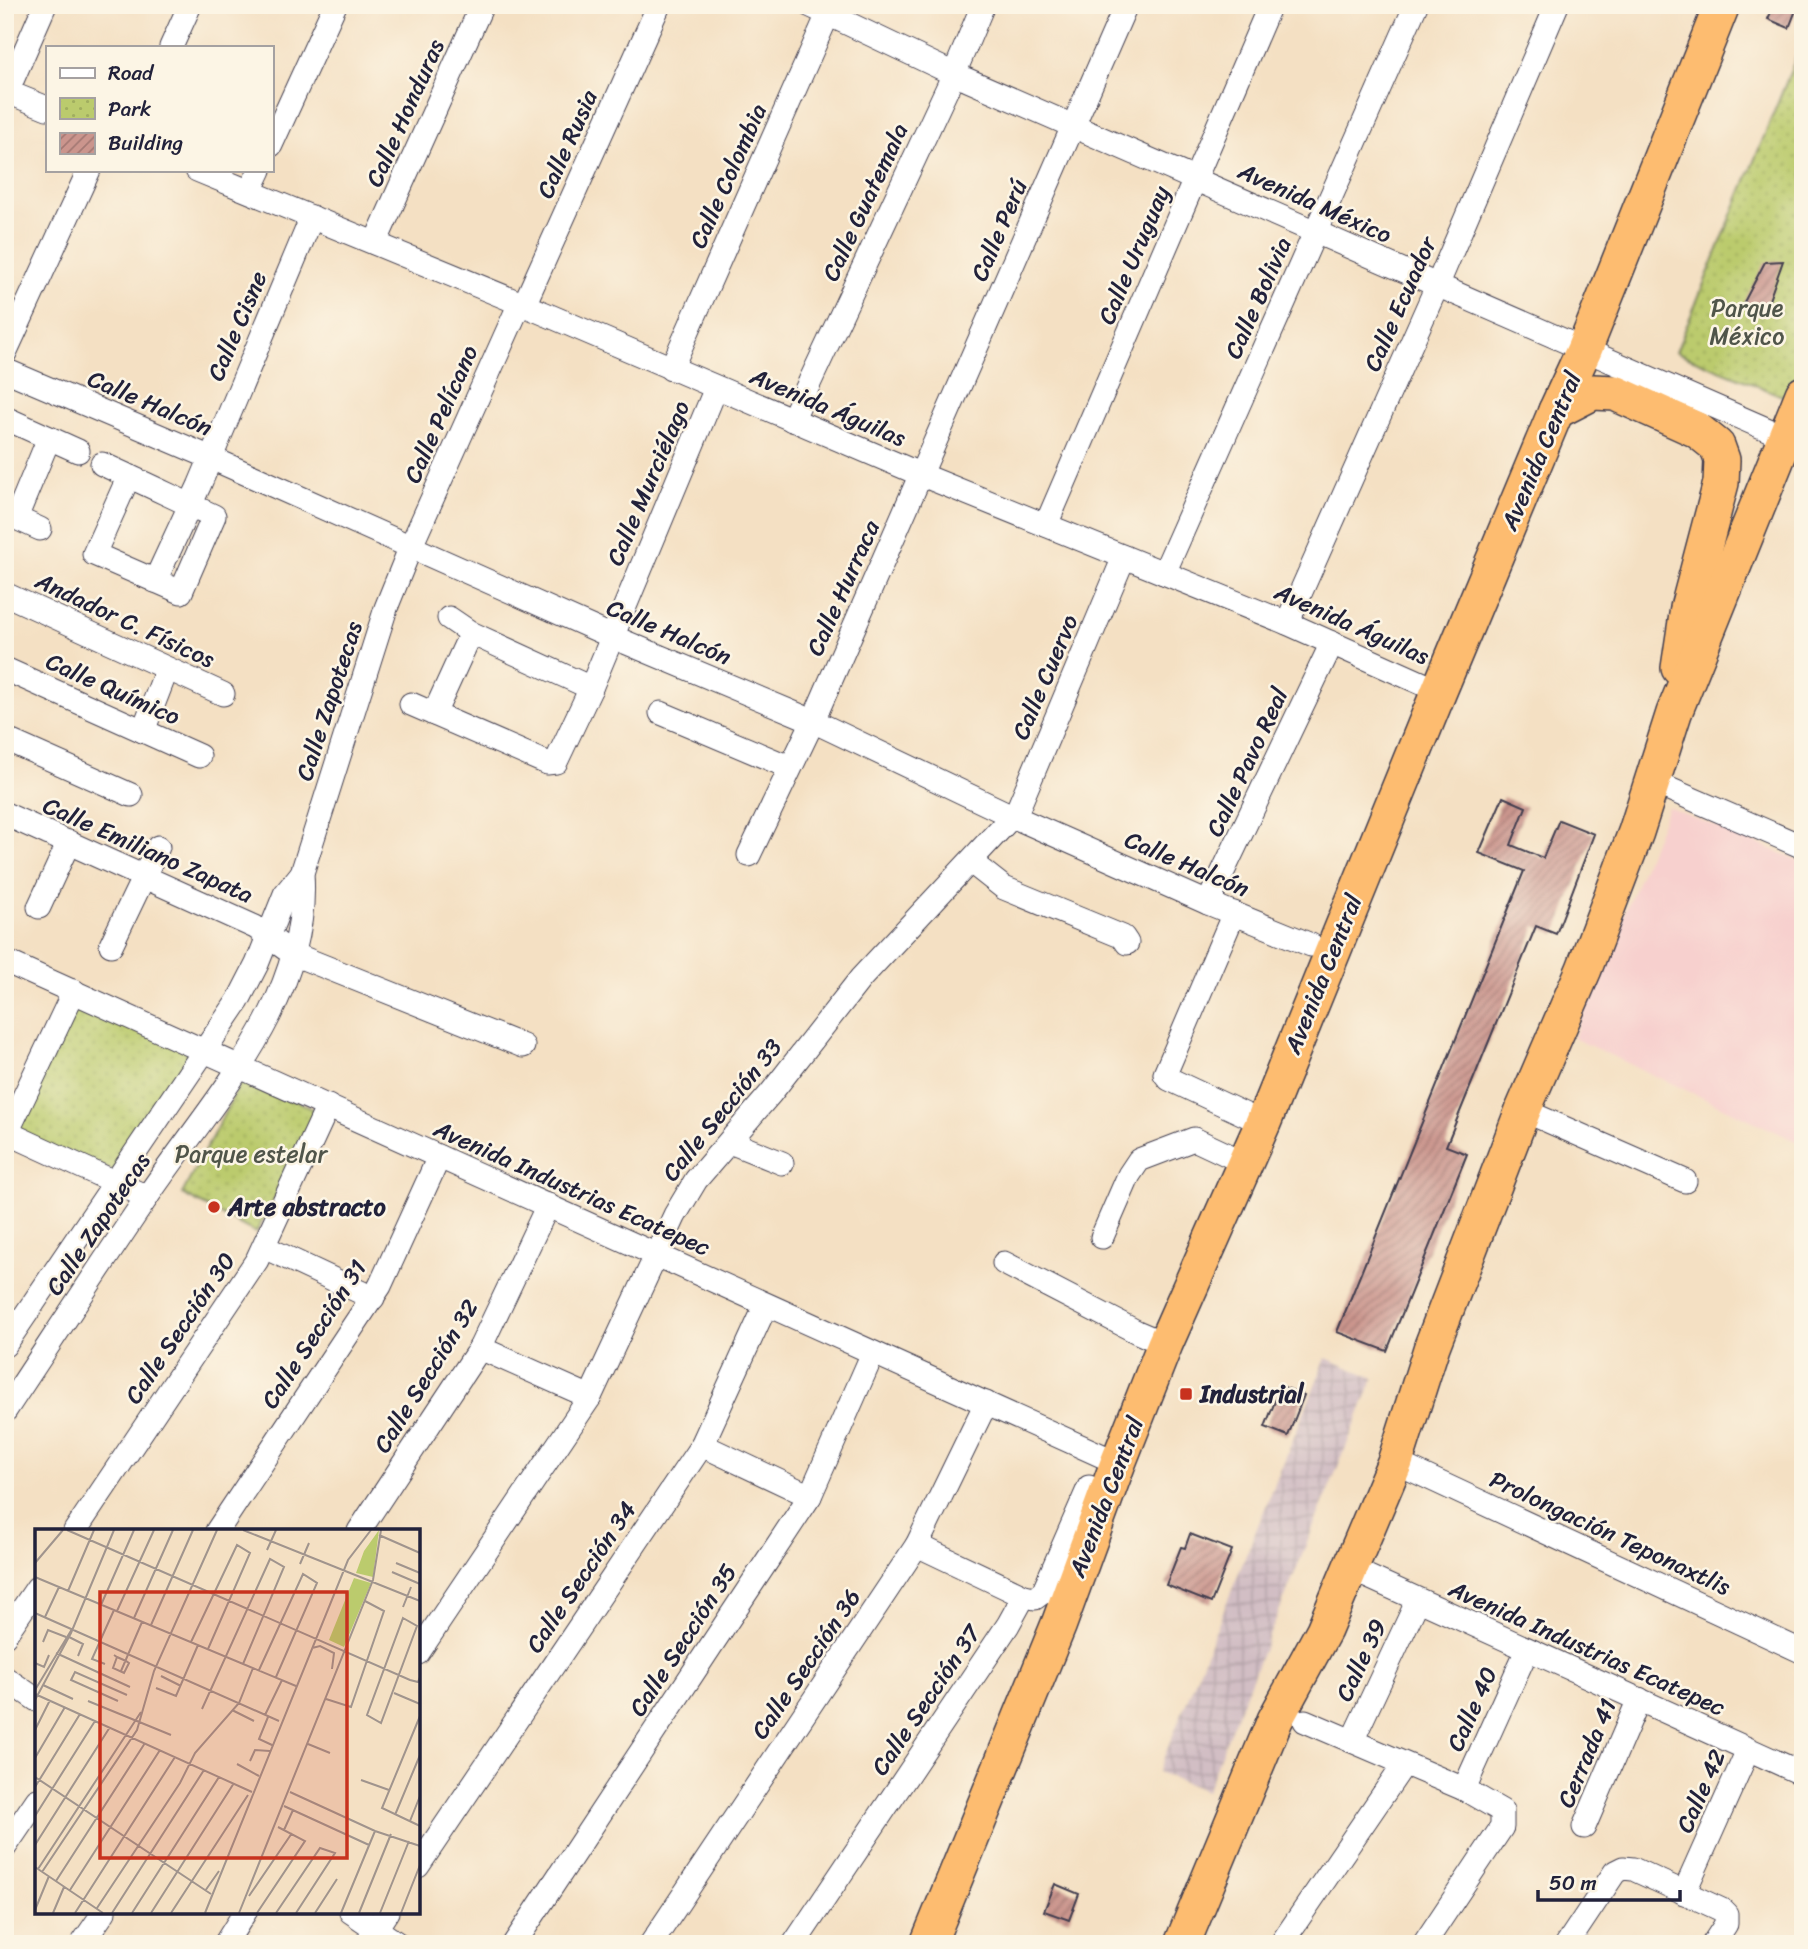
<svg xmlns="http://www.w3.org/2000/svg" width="1808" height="1949" font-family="Sriracha,sans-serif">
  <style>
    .built { fill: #f7d0ce }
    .industrial { fill: url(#industrial-grid) }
    .park { fill: url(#park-dots); stroke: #6e7654; stroke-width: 2 }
    .building { fill: url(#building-hatch) }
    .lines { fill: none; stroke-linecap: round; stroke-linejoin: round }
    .minor-casing { stroke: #423e4f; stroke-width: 25 }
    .highway-casing { stroke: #423e4f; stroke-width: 38 }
    .minor { stroke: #fff; stroke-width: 23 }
    .highway { stroke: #fdbc6f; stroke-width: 35 }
    .poi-dot { fill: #c8321e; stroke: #fcf5e5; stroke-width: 2.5 }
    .labels { text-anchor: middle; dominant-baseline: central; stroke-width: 5; stroke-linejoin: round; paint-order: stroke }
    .street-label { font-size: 24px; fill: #22223b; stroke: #fcf5e5 }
    .park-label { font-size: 24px; fill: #50554a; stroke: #fcf5e5 }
    .poi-label { font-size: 24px; font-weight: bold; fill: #22223b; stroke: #fcf5e5; text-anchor: start }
    .inset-road { fill: none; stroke: #a0948d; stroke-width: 2 }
    .view { fill: #c8321e; fill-opacity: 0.15; stroke: #c8321e; stroke-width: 3.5 }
    .inset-edge { fill: none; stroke: #22223b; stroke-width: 3.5 }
  </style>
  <defs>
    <pattern id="industrial-grid" width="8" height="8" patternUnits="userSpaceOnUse" patternTransform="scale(1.75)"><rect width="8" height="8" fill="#d2bec4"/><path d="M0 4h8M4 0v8" fill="none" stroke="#b4a3a9"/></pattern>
    <pattern id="park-dots" width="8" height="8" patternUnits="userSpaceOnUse" patternTransform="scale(1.75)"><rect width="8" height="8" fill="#bbcb6d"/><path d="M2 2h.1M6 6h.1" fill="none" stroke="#a0ae5f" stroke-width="1.8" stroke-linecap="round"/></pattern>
    <pattern id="building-hatch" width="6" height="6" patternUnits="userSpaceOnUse" patternTransform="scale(1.75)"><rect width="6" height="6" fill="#cb958d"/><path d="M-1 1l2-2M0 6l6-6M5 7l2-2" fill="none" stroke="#a47974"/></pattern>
  </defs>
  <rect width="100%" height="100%" fill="#fcf5e5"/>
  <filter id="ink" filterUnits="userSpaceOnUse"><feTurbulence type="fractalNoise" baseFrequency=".0143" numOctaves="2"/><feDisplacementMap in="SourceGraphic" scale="14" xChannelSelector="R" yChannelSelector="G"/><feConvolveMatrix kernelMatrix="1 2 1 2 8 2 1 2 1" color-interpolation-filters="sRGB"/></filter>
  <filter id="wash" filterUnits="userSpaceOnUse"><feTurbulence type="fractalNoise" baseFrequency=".00686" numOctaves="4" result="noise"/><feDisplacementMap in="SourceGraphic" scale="28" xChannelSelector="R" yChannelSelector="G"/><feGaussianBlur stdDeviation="1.57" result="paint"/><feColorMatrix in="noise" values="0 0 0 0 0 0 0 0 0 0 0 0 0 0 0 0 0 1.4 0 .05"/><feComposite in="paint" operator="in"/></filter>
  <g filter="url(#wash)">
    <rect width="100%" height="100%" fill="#f4e0c3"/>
    <path class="built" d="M1668 807 1803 862V1144L1573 1038Z"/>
    <path class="industrial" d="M1326 1358 1374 1378 1206 1791 1158 1772Z"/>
    <g class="park">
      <path d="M1803 41V374L1792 400 1676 352Z"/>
      <path d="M80 1000 191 1052 114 1171 11 1137Z"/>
      <path d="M245 1074 320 1113 256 1233 182 1194Z"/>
    </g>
    <g id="blocks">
      <g class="building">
        <path d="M1774 5H1798L1789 28 1768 19Z"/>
        <path d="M1783 261 1765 311 1753 312 1744 302 1765 262Z"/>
        <path d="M1503 797 1526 807 1511 845 1543 858 1559 820 1594 834 1556 934 1536 926 1446 1146 1467 1154 1387 1351 1337 1332 1524 871 1479 853Z"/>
        <path d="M1281 1386 1304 1395 1288 1436 1265 1427Z"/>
        <path d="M1190 1534 1232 1550 1211 1603 1166 1585 1181 1547 1185 1548Z"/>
        <path d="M1055 1884 1079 1894 1069 1920 1044 1911Z"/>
      </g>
    </g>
  </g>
  <g filter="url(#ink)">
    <use href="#blocks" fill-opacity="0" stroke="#423e4f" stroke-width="2"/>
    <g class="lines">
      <g class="minor-casing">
        <g id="minor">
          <path d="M809 5 954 74 1803 445"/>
          <path d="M171 47 190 5"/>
          <path d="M5 91 47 108"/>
          <path d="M7 92 45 5"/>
          <path d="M271 145 335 5"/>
          <path d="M197 170 522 304 922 475 1287 623 1439 691"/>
          <path d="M250 191 260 170"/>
          <path d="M375 243 482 5"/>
          <path d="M5 353 89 170"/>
          <path d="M671 369 832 5"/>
          <path d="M5 370 209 457 613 637 813 721 1012 816 1208 903 1311 945"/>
          <path d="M5 418 78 451"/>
          <path d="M792 420 954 74 983 5"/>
          <path d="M102 464C140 481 177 499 214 516L181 592 94 554 129 476"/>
          <path d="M5 513 40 529"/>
          <path d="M16 518 49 438"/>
          <path d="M1046 525 1270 5"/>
          <path d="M1164 573 1416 5"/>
          <path d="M155 581 199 486 312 217"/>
          <path d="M5 594 223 694"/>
          <path d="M449 618 471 633 591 688"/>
          <path d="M1287 623 1437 286 1557 5"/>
          <path d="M5 669 199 756"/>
          <path d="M411 704 547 763 556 762 591 688 716 388"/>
          <path d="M661 713 789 767"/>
          <path d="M434 714 471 633"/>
          <path d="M143 731 167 669"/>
          <path d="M5 739 131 795"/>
          <path d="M1653 782 1803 847"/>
          <path d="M5 814 255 927 293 954 523 1046"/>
          <path d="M749 855 813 721 1126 5"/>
          <path d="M971 862 1004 888 1123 937 1127 943"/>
          <path d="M1208 903 1332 643"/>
          <path d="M39 907 69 842"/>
          <path d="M1234 913 1165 1074 1169 1079 1263 1123"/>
          <path d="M111 945 158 847"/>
          <path d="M5 961 1118 1463"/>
          <path d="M1523 1110 1685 1181"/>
          <path d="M8 1133 147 1197"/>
          <path d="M5 1137 74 991"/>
          <path d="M730 1142 782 1163"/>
          <path d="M1102 1237 1129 1175 1139 1160 1194 1139 1245 1163"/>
          <path d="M264 1247 373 1298"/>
          <path d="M1004 1263 1137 1332 1165 1344"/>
          <path d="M5 1345 238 1001 257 964 285 894 302 873"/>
          <path d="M480 1348 590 1397"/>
          <path d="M5 1411C52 1340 99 1268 147 1197 213 1100 311 999 302 873L386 608 411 546 516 312 528 296 659 5"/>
          <path d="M702 1445 810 1496"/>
          <path d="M1395 1462 1803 1652"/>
          <path d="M75 1531 257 1260 328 1106"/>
          <path d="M217 1531 380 1286 439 1157"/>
          <path d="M359 1531 480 1348 548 1205"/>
          <path d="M917 1545 1024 1596"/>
          <path d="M1351 1569 1803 1774"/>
          <path d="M5 1635 37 1588"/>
          <path d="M418 1653 590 1397 675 1215 696 1180 771 1093 861 978 1017 811 1124 557"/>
          <path d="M5 1678 37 1700"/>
          <path d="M1305 1721 1464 1789 1502 1811V1827L1424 1944"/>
          <path d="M1352 1741 1418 1600"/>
          <path d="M1464 1789 1527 1650"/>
          <path d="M1584 1827 1639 1699"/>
          <path d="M5 1847 37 1800"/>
          <path d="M418 1866 702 1445 766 1305"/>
          <path d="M1684 1893 1748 1750"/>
          <path d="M351 1912 398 1944"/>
          <path d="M82 1944 104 1912"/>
          <path d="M225 1944 245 1912"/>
          <path d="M366 1944 387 1912"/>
          <path d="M514 1944 810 1496 873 1353"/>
          <path d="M651 1944 917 1545 986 1403"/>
          <path d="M794 1944 1008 1625 1024 1596 1035 1598 1043 1592 1089 1487"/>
          <path d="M1281 1944 1404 1764"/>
          <path d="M1567 1944 1615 1872 1623 1868 1633 1869 1722 1910 1726 1914V1924L1713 1944"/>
        </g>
      </g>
      <g class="highway-casing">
        <g id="highway">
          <path d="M1556 411 1593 392 1615 393 1697 430 1717 446 1722 460 1721 483 1688 608 1679 668"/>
          <path d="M928 1944 1059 1624 1118 1463 1165 1344 1263 1123 1439 691 1556 411 1584 350 1722 5"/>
          <path d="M1182 1944 1275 1720 1324 1630 1395 1462 1432 1346 1523 1110 1584 969 1636 832 1674 713 1803 394"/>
        </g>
      </g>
      <use href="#minor" class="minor"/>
      <use href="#highway" class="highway"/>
    </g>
  </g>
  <g class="poi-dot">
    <circle cx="214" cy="1207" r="7"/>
    <rect x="1179" y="1387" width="14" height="14" rx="3.5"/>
  </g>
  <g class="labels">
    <g class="street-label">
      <text transform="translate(405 113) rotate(-66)">Calle Honduras</text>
      <text transform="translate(567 144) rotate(-66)">Calle Rusia</text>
      <text transform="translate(728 176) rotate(-66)">Calle Colombia</text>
      <text transform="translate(865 202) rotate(-65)">Calle Guatemala</text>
      <text transform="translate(1315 203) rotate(24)">Avenida México</text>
      <text transform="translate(999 230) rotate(-67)">Calle Perú</text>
      <text transform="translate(1134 255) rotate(-67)">Calle Uruguay</text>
      <text transform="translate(1258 298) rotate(-66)">Calle Bolivia</text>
      <text transform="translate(1400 304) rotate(-66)">Calle Ecuador</text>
      <text transform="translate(237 326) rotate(-67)">Calle Cisne</text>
      <text transform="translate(150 403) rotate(23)">Calle Halcón</text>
      <text transform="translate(828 407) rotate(23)">Avenida Águilas</text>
      <text transform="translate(441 414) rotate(-66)">Calle Pelícano</text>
      <text transform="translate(1541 451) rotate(-67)">Avenida Central</text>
      <text transform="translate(648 483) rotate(-67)">Calle Murciélago</text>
      <text transform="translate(843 588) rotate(-66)">Calle Hurraca</text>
      <text transform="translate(125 620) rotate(25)">Andador C. Físicos</text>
      <text transform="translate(1352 624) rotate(24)">Avenida Águilas</text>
      <text transform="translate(669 632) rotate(23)">Calle Halcón</text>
      <text transform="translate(1045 677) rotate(-67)">Calle Cuervo</text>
      <text transform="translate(113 689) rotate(24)">Calle Químico</text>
      <text transform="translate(329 701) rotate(-72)">Calle Zapotecas</text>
      <text transform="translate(1247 762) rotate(-65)">Calle Pavo Real</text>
      <text transform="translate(148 850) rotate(24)">Calle Emiliano Zapata</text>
      <text transform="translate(1187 864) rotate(23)">Calle Halcón</text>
      <text transform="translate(1323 974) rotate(-68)">Avenida Central</text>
      <text transform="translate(722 1110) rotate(-51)">Calle Sección 33</text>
      <text transform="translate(572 1188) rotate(24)">Avenida Industrias Ecatepec</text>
      <text transform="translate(98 1224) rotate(-56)">Calle Zapotecas</text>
      <text transform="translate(180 1328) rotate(-56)">Calle Sección 30</text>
      <text transform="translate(314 1334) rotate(-57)">Calle Sección 31</text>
      <text transform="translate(426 1376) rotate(-58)">Calle Sección 32</text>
      <text transform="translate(1106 1497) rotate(-69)">Avenida Central</text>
      <text transform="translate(1610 1533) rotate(25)">Prolongación Teponaxtlis</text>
      <text transform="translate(581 1577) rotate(-56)">Calle Sección 34</text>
      <text transform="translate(683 1640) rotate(-57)">Calle Sección 35</text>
      <text transform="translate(1587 1648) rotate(24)">Avenida Industrias Ecatepec</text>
      <text transform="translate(1361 1660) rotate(-65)">Calle 39</text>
      <text transform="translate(806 1664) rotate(-56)">Calle Sección 36</text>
      <text transform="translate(926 1700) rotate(-56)">Calle Sección 37</text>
      <text transform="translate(1472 1709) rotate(-66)">Calle 40</text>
      <text transform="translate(1587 1753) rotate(-67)">Cerrada 41</text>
      <text transform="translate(1701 1791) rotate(-66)">Calle 42</text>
    </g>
    <g class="park-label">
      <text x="1747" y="308">Parque<tspan x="1747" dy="28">México</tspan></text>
      <text x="251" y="1154">Parque estelar</text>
    </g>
    <g class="poi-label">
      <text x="228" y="1207">Arte abstracto</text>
      <text x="1200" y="1394">Industrial</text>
    </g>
  </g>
  <g transform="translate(35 1529)">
    <rect width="385" height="385" fill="#f4e0c3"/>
    <path d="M344 1 338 48 321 44 329 22ZM319 49 336 54 309 118 294 111Z" fill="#bbcb6d"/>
    <path class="inset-road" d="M32 1 375 151 383 153 385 148M208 1 385 72M344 6 385 24M232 21 241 1M0 34 28 1M361 34 385 44M265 35 274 14M357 43 385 55M0 48 261 157M33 62 59 1M66 76 99 1M368 78 376 58M82 82 119 1M0 84 244 192M10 88 24 58M99 89 138 1M368 89 382 97 346 194 332 186ZM116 96 158 1M34 108 48 115 43 127M8 113 13 101 31 108M156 113 202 16 215 24 173 120M277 119 285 117 299 124 297 140M21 124 95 158M79 126 82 128 91 132 94 134 89 144 78 139 82 128M0 134 9 138 14 126M70 135 57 130 79 81M224 141 268 45 282 54 241 148M86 142 107 93M126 147 146 157M8 156 38 170M121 159 141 167 163 116M0 161 37 100M359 164 385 175M0 165 217 263M291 170 316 178 349 82 330 72M0 171 36 104 79 1M53 172 136 206M83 172 36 151 40 143 92 166M167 180 235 30 249 38 208 135M197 181 219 192M230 186 247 151M385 187 347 279 385 297M233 188 224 210 237 216M0 201 15 171M273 215 295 224M0 229 30 178M215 232 220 221 235 222M202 235 224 247M0 248 176 365M326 251 354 261M0 258 45 185M255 263 340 302 385 317M249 277 334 316M360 286 385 226M0 287 60 192M375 292 385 267M249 301 258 281M0 316 75 198M0 338 68 384M3 340 106 183M7 343 102 201 119 142 182 1M21 352 110 214M35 361 125 221M170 362 184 342M214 367 257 304M62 379 145 254 160 224 204 174 218 139M0 381 14 347M18 384 29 358M40 384 140 228M77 384 169 241M97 384 184 248M116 384 199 254M136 384 213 266M170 384 313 31 336 1M204 384 338 51 346 1M222 384 270 312 243 298M241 384 285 319 300 324 261 384M280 384 302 350M306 384 340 302M324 384 356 305M345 384 374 312M366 384 385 336"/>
    <path class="view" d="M65 63H312V329H65Z"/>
    <rect width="385" height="385" class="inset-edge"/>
  </g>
  <rect width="1808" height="1949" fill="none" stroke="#fcf5e5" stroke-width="28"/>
  <rect x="46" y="46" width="228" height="126" fill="#fcf5e5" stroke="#a5a1a1" stroke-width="2"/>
  <rect x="60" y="68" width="35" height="10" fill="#ffffff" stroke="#a5a1a1" stroke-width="2"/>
  <text x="108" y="80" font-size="21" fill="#22223b">Road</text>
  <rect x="60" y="98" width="35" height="21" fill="url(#park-dots)" stroke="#a5a1a1" stroke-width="2"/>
  <text x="108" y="116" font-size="21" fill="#22223b">Park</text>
  <rect x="60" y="133" width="35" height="21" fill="url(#building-hatch)" stroke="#a5a1a1" stroke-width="2"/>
  <text x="108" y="150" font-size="21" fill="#22223b">Building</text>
  <path d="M1538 1890v10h142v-10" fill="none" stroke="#22223b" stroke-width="3.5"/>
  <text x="1549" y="1890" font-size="21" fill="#22223b" stroke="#fcf5e5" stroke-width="5" paint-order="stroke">50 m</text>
</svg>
